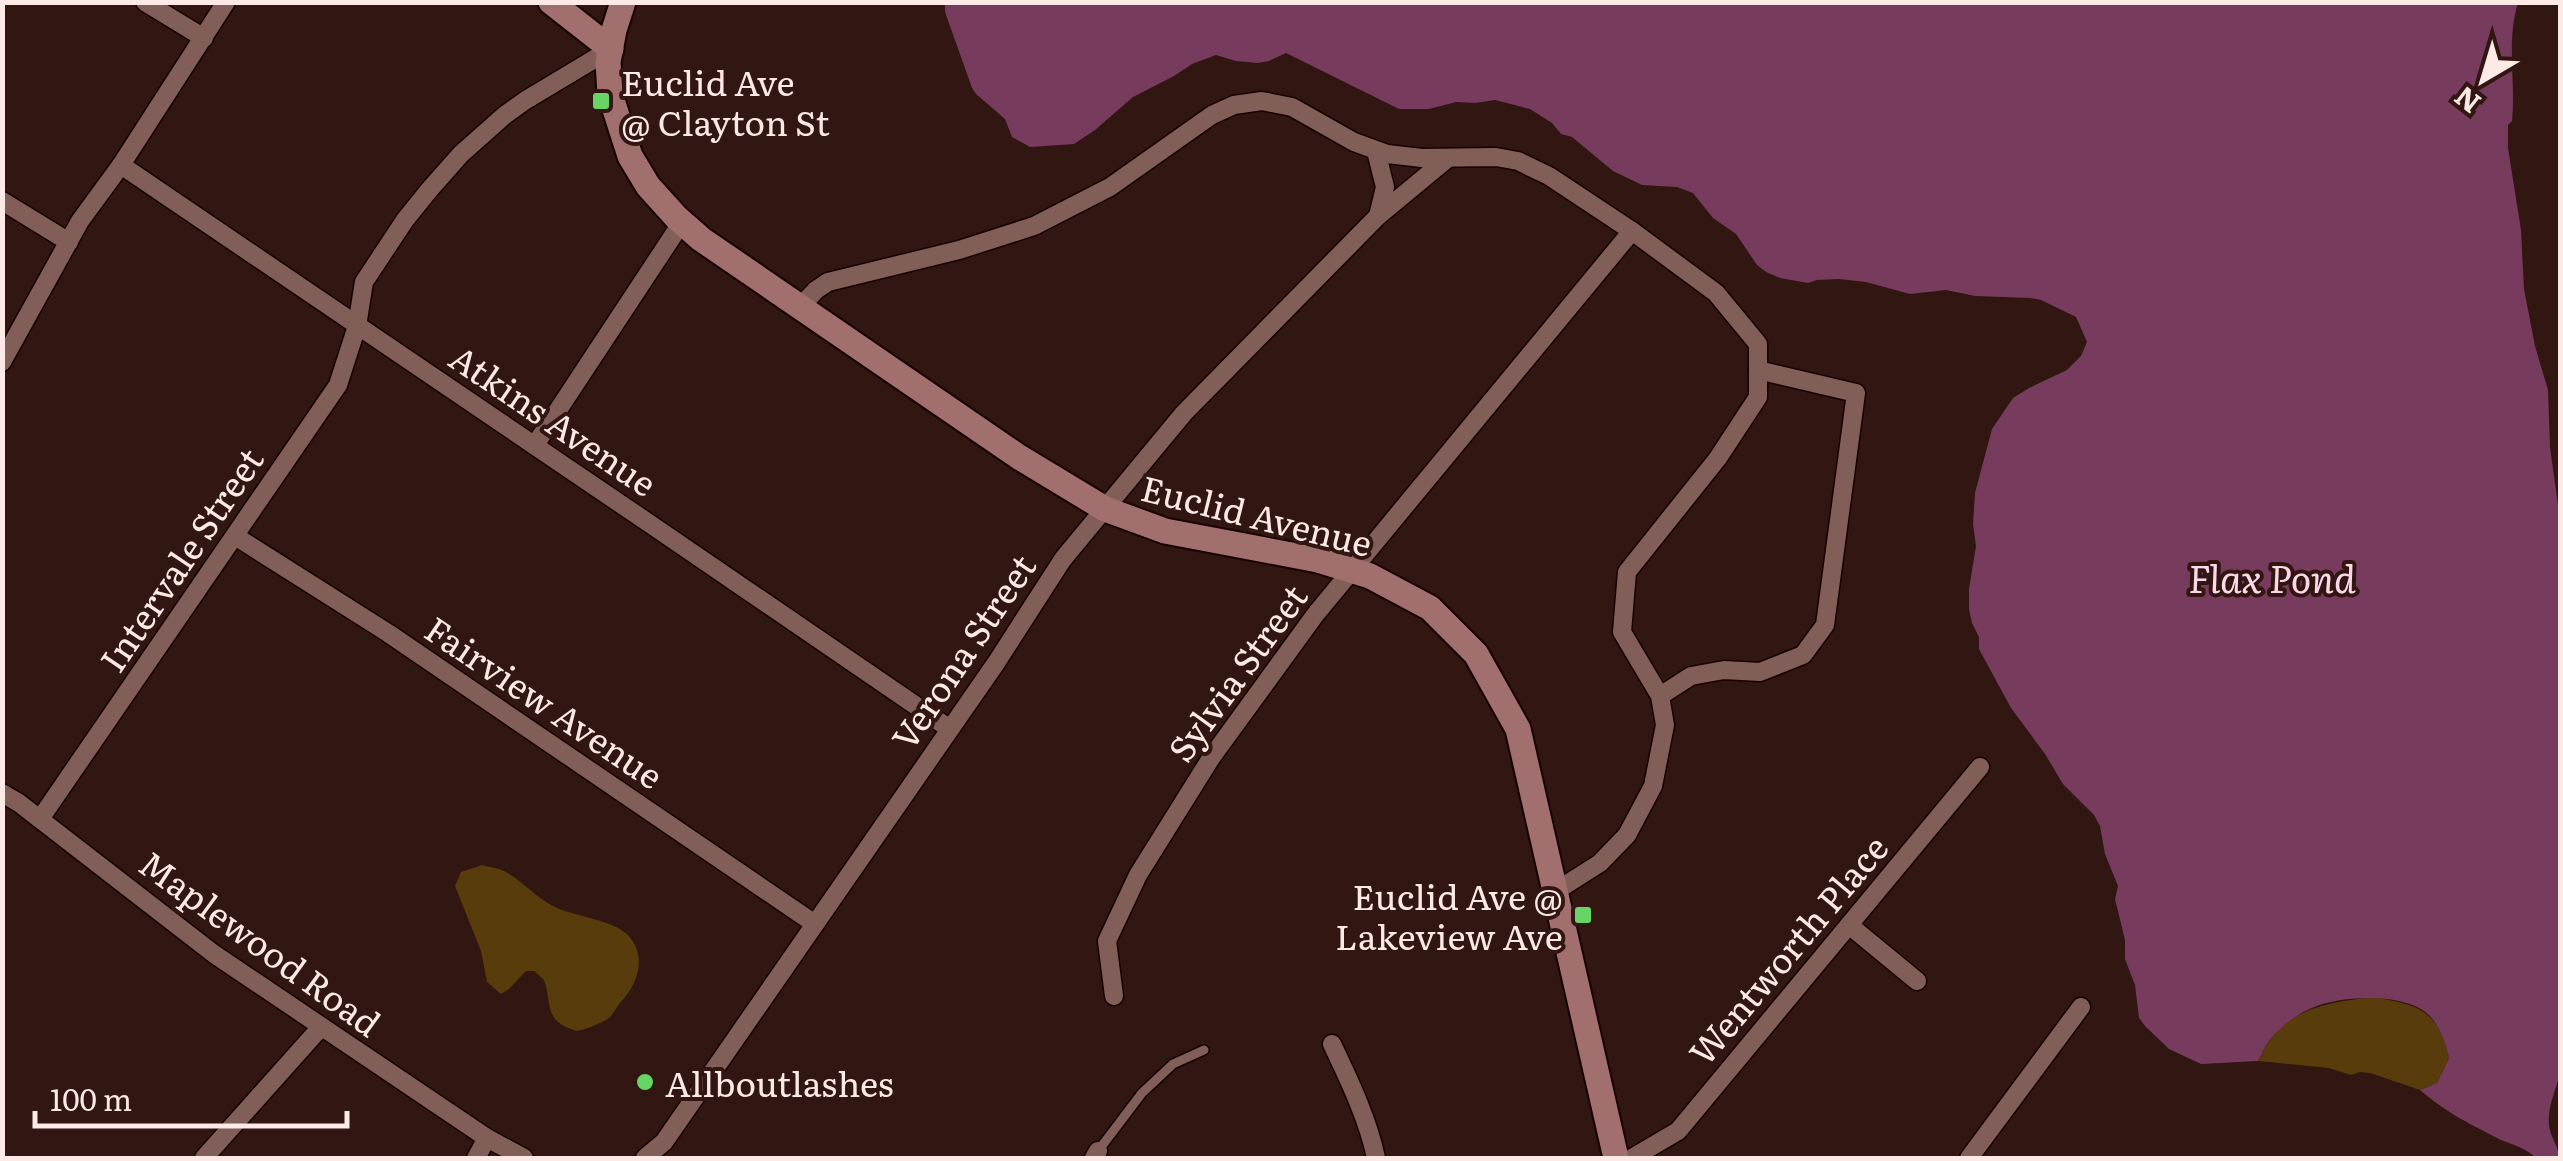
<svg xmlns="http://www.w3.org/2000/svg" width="2563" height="1161" font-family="Literata,serif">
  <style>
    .green { fill: #583c0c }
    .water { fill: #763b5d }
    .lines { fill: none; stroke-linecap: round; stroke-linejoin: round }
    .lane-casing { stroke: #180201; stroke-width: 12 }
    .street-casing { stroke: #180201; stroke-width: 21 }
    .secondary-casing { stroke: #180201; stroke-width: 29 }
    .lane { stroke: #815e58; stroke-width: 9 }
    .street { stroke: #815e58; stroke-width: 18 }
    .secondary { stroke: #a26f6f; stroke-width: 25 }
    .poi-dot { fill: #67d466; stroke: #311611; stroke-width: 4 }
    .labels { text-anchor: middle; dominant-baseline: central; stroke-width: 8; stroke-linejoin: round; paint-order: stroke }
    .poi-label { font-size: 35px; fill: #fde9e5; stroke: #311611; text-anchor: start }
    .street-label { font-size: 35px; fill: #fde9e5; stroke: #311611 }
    .water-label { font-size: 38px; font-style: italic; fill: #fed7eb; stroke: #311611 }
  </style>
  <rect width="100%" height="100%" fill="#311611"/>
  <g class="green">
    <path d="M482 865C489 867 498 868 504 871 522 880 536 898 555 907 577 918 618 919 632 940 647 962 635 987 620 1003 615 1009 613 1016 606 1020 597 1025 586 1029 577 1031 543 1021 553 1007 544 980L534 971H526L509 989 501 994 487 982 481 951 455 886 461 872Z"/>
    <path d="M2373 997C2418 1005 2438 1009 2449 1058L2437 1083 2420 1090 2370 1073 2360 1072 2351 1075 2329 1068 2258 1061C2261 1057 2263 1051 2265 1047 2289 1007 2332 1002 2373 997Z"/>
  </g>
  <path class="water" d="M945 3H2518C2506 41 2516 81 2512 121L2508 125V148L2521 230 2524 289 2535 346 2548 390 2550 447 2560 520V1073C2556 1090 2547 1108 2549 1125 2550 1137 2559 1146 2559 1158H2536C2524 1146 2510 1145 2495 1137 2466 1122 2446 1112 2420 1090L2437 1083 2449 1058C2446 1044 2440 1027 2430 1016 2407 992 2340 995 2312 1008 2295 1015 2274 1031 2265 1047 2262 1052 2261 1057 2258 1061L2201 1064 2169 1049 2145 1026 2139 1018 2135 985 2125 959V940L2115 899 2118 886 2105 854 2100 826 2094 815 2063 784 2045 754 2011 708 1979 649V637L1972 623 1969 609V589L1976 546 1973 524 1975 493 1992 429 2013 398 2029 388 2067 370 2081 356 2087 342 2076 317 2041 300 2030 298 1975 296 1946 290 1910 294 1866 282 1839 279 1817 280 1808 283 1780 278 1766 272 1757 265 1736 234 1713 218 1693 193 1677 187 1642 185 1613 171 1572 137 1561 134 1552 123 1530 109 1495 100 1475 103 1456 102 1429 109H1399L1286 53 1269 61 1258 63 1236 61 1216 55 1192 64 1174 76 1133 97 1095 130 1074 144 1030 147 1012 137 1005 119 976 94 972 88 945 12Z"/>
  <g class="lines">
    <g class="lane-casing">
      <path id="lane" d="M1098 1151 1142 1093 1173 1064 1204 1050"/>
    </g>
    <g class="street-casing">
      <g id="street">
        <path d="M145 2 204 38"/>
        <path d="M1376 151 1385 187 1378 216"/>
        <path d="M121 165C397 354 675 539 950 729"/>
        <path d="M2 201 69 242"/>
        <path d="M800 307 816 290 828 282 959 250 1034 226 1110 187 1212 115 1234 105 1262 101 1292 107 1354 142 1387 154 1422 158 1496 157 1518 161 1549 176 1632 231 1716 293 1758 344V397L1718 458 1627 572 1622 632 1660 696 1665 725 1653 786 1627 835 1600 863 1556 891"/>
        <path d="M2 362 80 221 121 165 226 2"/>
        <path d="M535 445 682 222"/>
        <path d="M235 536 388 633 815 924"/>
        <path d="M1660 696 1691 676 1724 670 1760 672 1803 655 1825 625 1856 393 1758 370"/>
        <path d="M2 793 19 803 214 954 487 1138"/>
        <path d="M40 819 338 385 357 326 364 282 405 220 430 189 461 154 505 115 526 100 611 49"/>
        <path d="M1849 925 1917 981"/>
        <path d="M1114 996 1107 941 1138 875 1211 758 1315 615 1632 231"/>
        <path d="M1332 1044C1349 1080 1368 1119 1376 1158"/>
        <path d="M204 1158 321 1027"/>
        <path d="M476 1158 487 1138 524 1158"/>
        <path d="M645 1158 664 1142 996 663 1063 559 1184 413 1378 216 1448 158"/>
        <path d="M1094 1158 1098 1151"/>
        <path d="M1632 1158 1678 1131 1980 767"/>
        <path d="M1969 1158 2081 1007"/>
      </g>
    </g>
    <g class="secondary-casing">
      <g id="secondary">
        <path d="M551 2 611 49"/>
        <path d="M623 2 614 30 608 62 610 94 630 156 648 186 676 217 701 239 1019 457 1105 509 1165 531 1318 560 1370 576 1430 608 1476 654 1518 729 1616 1158"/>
      </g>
    </g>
    <use href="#lane" class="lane"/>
    <use href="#street" class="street"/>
    <use href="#secondary" class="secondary"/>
  </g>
  <g class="poi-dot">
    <rect x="591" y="91" width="20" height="20" rx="5"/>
    <rect x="1573" y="905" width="20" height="20" rx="5"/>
    <circle cx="645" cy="1082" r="10"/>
  </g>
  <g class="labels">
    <g class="poi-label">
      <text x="621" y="81">Euclid Ave<tspan x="621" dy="40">@ Clayton St</tspan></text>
      <text x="1563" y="895" text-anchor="end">Euclid Ave @<tspan x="1563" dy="40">Lakeview Ave</tspan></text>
      <text x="665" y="1082">Allboutlashes</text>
    </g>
    <g class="street-label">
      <text transform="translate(554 419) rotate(34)">Atkins Avenue</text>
      <text transform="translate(1257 514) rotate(14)">Euclid Avenue</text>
      <text transform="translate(180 559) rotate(-56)">Intervale Street</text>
      <text transform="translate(962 651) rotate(-56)">Verona Street</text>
      <text transform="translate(1236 672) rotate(-54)">Sylvia Street</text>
      <text transform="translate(545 701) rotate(34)">Fairview Avenue</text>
      <text transform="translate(261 942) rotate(36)">Maplewood Road</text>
      <text transform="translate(1787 949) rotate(-50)">Wentworth Place</text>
    </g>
    <g class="water-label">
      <text x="2272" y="576">Flax Pond</text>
    </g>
  </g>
  <rect width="2563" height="1161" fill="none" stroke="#fde9e5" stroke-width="10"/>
  <g transform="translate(2483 80) rotate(218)" stroke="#311611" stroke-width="8" paint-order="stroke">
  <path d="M0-8L18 38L0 25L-18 38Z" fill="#fde9e5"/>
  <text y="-15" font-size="28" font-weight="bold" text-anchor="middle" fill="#fde9e5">N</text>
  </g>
  <path d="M35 1111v15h312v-15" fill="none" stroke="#fde9e5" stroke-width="5"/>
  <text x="50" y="1111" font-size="30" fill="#fde9e5" stroke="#311611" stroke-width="8" paint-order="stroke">100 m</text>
</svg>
